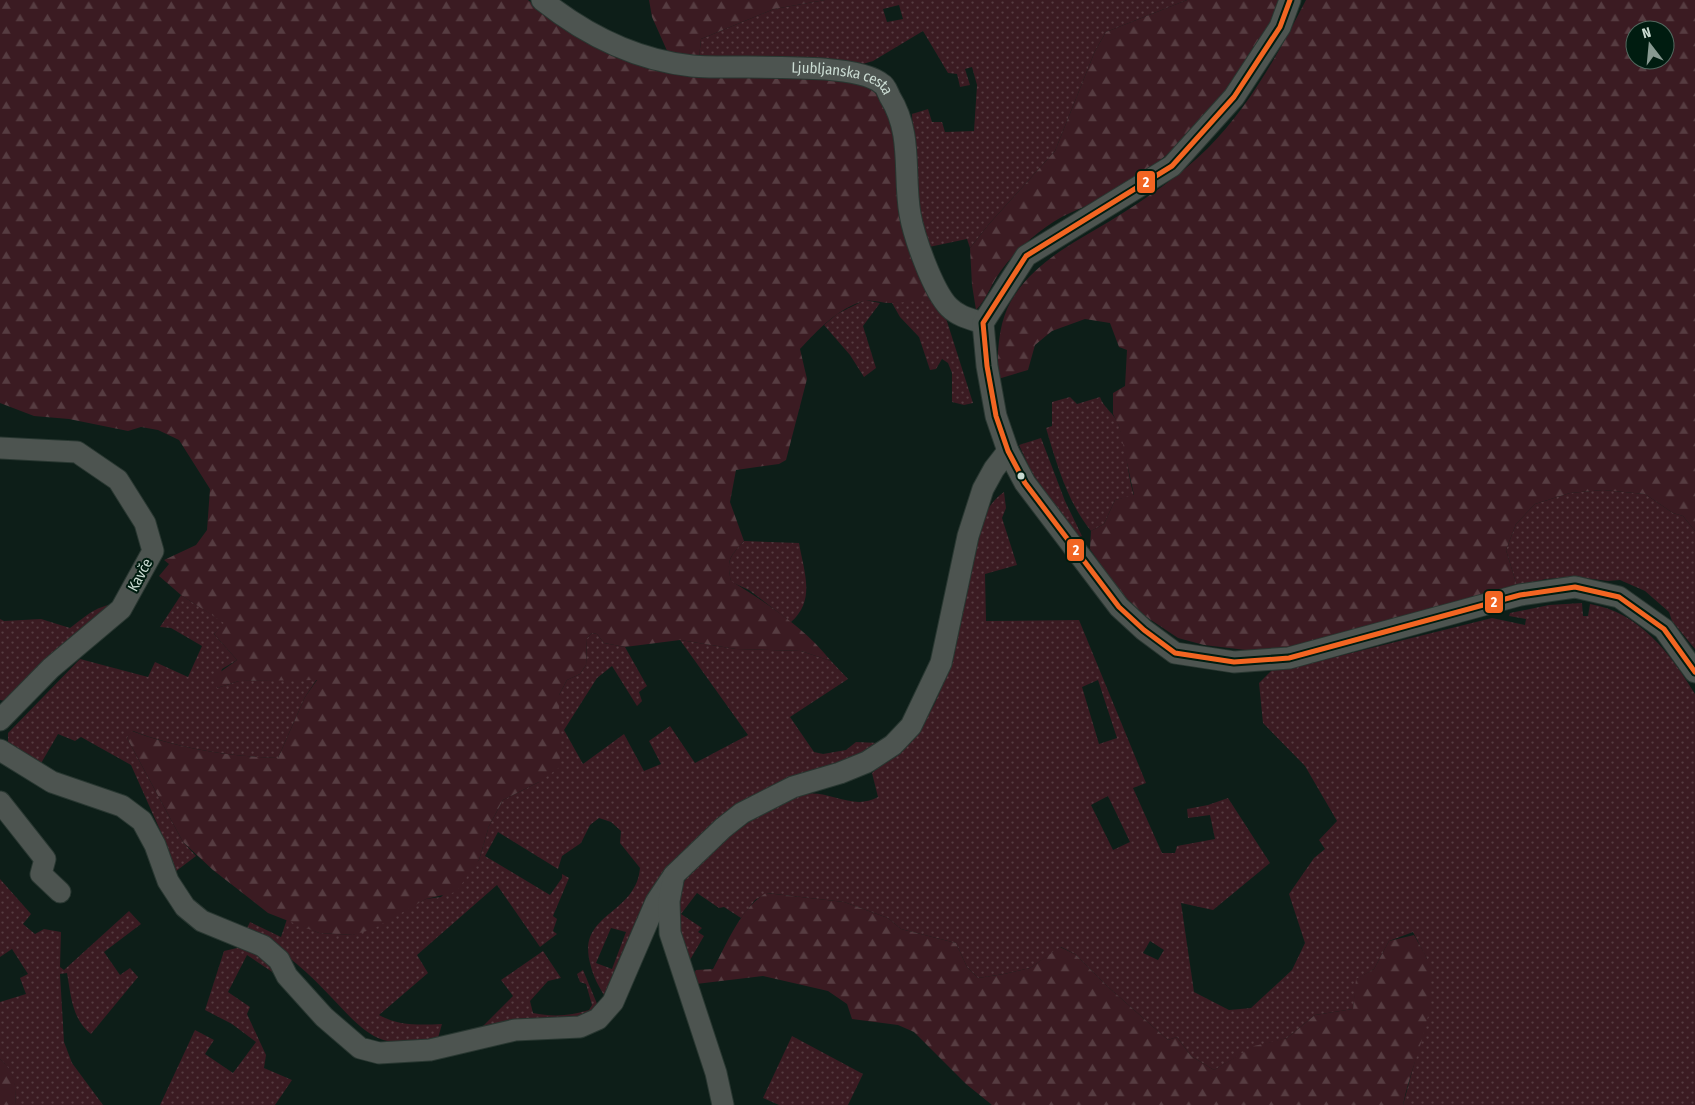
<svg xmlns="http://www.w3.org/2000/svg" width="1695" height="1105" font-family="'Fira Sans Condensed',sans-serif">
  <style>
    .grass { fill: url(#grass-dots); fill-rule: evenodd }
    .forest { fill: url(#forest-firs); fill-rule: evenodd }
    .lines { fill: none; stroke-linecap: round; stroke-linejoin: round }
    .minor-casing { stroke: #293731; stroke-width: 23 }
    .minor { stroke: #4d5450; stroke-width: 21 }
    .bus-1-casing { stroke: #001c10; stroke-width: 9 }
    .bus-1 { stroke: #f26522; stroke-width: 5 }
    .bus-dot { fill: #cadbd2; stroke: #001c10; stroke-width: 2 }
    .labels { text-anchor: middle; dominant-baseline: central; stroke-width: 4; stroke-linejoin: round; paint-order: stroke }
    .street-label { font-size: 15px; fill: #cadbd2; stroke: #001c10 }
    .line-badge { stroke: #001c10; stroke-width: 2 }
    .badge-label { font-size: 14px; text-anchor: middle; font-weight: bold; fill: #fff }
  </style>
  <defs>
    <pattern id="grass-dots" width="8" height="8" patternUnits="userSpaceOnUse" patternTransform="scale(1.25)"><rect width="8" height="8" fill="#3b1b22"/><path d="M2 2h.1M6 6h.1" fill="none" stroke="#563c41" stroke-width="1.8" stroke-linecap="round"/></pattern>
    <pattern id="forest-firs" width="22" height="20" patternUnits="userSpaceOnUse" patternTransform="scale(1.25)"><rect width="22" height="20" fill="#3b1b22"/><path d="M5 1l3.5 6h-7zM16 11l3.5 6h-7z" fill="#563c41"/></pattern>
  </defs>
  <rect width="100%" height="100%" fill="#0d1e18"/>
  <g class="grass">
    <path d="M825 0H1187L1106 32 1095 51 1055 151 989 224 970 248 967 239 929 247 916 203 912 114 928 109 932 122H942L945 132 974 131 977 85 972 67 965 69 970 85 960 87 957 74 948 73 923 31 873 61 856 66 699 58 701 39 774 9ZM899 5 903 19 887 22 883 9Z"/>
    <path d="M921 299 936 302 944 312 973 403 964 405 952 402V373L948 363 942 359 936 369 930 370 919 337 900 317 892 303Z"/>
    <path d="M865 300 880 303 863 326 876 368 864 377 850 355 824 325 837 314Z"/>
    <path d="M1070 397 1077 404 1100 397C1104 409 1115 413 1119 426 1127 448 1127 473 1134 496L1115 500 1104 524 1091 531C1067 501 1057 465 1046 428L1052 426V402Z"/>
    <path d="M1041 438 1065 501 1082 536 1078 537 1032 473 1019 445Z"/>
    <path d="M1603 490 1645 494 1673 513 1683 516 1695 531V649L1672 621 1669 612 1645 591 1620 580 1608 581 1577 577 1546 579 1517 586 1506 550 1516 524 1535 504 1570 493Z"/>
    <path d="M1004 492 1006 508 1002 518 1017 565 985 574 986 621 1079 620 1146 783 1133 788 1162 853H1175L1177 846 1215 839 1210 815 1188 818 1187 809 1208 805 1228 798 1270 863 1213 910 1181 903 1194 992 1229 1010 1251 1008 1292 970 1305 943 1289 894 1314 858 1325 849 1319 840 1337 821 1305 766 1263 723 1259 683 1272 670 1323 660 1492 618 1525 625 1526 619 1509 616 1510 613 1549 605 1582 603 1583 616H1588L1590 604C1639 612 1671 654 1695 694V1105H1403L1426 1020 1427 959 1413 932 1389 941 1374 969 1357 979 1353 1009 1315 1015 1287 1038 1254 1047 1214 1070 1191 1056 1177 1037 1168 1040 1107 986 1075 954 1061 947 1030 968 1004 974 978 978 967 967 956 943 901 929 888 918 844 902 767 893 755 900 741 918 724 907 719 908 697 893 681 914 702 928 698 932 704 936 687 965C683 949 673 925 673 909 672 873 770 799 805 794 831 790 853 811 878 797L872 773C895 753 920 732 934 705 949 675 953 638 960 605 968 593 964 588 967 576 973 547 979 509 1004 492ZM1098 680 1117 738 1099 744 1082 687ZM1108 796 1130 842 1113 850 1091 805ZM1150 941 1164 950 1158 960 1143 953Z"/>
    <path d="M744 541 799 543C804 572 816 600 791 622L749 590 731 582C726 559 730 557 744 541Z"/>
    <path d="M181 595 225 623 214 634 237 660 222 669 217 688 239 681 317 679 305 697 278 758C227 756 180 749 133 731L127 738 183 842 196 856 167 878 160 860 164 839 131 765 81 737 75 741 58 734 32 779 8 755V733L80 659 148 677 155 662 188 677 202 646 171 628 160 627Z"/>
    <path d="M118 603 20 704 0 700V619L4 621 41 619 70 628C89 614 94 607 118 603Z"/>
    <path d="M592 633 597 634 604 643 625 647 647 686 639 692 642 701 637 706 612 666 597 678 564 730 583 764 624 734 644 771 661 764 649 741 670 726 695 763 748 735 680 640 736 649 801 651 831 661 848 679 790 717 814 752 823 754 846 750 856 742 879 743 881 748 696 845 606 998C598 986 593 976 590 963 577 913 636 915 640 868L620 843 621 831 611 822 599 818 590 825 581 843 562 856 558 869 498 832 485 856 550 895 562 878V874L569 878 553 916 557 919 553 931 557 934 540 947 497 885 417 955 428 973 379 1015C398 1026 420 1025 442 1024L438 1038C420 1040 396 1046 378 1038 359 1029 346 1012 332 998 307 971 280 946 245 932L250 922 281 937 287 919 319 933 353 935 426 899 441 897 479 860 489 826 503 800 539 782 559 720V695L567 680 580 674 586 665 587 638ZM611 928 626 932 612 969 596 963Z"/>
    <path d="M0 879 31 914 23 924 35 934 44 929 61 932 60 967 64 970 129 911 141 924 104 952 120 975 130 968 138 977 91 1034C72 1019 71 996 67 973L60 974 64 1042 72 1063 103 1105H15C16 1086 15 1073 0 1059V1002L26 994 20 978 28 974 12 949 0 957Z"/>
    <path d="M237 941 299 977 342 1019 247 955 228 992 250 1007 247 1014 266 1055 264 1068 292 1080 275 1105H160L195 1030 214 1040 205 1054 233 1073 256 1042 232 1024 205 1010 224 951 237 948Z"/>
    <path d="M543 951 561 978 548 981 530 1001 533 1013C552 1017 571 1016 589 1010L592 1005 586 984 580 982 577 974 583 970 598 1006C584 1025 556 1018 536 1018 518 1019 499 1026 482 1030L481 1028 513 996 501 980Z"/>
    <path d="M792 1036 863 1074 848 1105H779L763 1098Z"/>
  </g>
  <g class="forest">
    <path d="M0 0H528C567 31 605 57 654 69L847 79 874 88 892 108 936 302C916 298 909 303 890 303 882 303 871 299 864 301 838 308 818 330 800 349L807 379 786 460 779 464 736 470 730 502 744 541C730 557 726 559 731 581 767 603 804 627 831 661L801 651 736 649 680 640 625 647 604 643 597 634 592 633 587 638 586 665 580 674 567 680 559 695 560 767 539 782 503 800 489 826 479 860 456 892 426 899 373 929 353 935 319 933 268 913 213 870 183 842 127 738 132 731C180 749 227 756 278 758L305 697 317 680 239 681 217 688 212 678 237 660 214 634 224 623 181 595 159 576 169 564 164 560 196 545 207 530 210 489 179 440 158 430 141 427 128 431 69 419 34 416 0 403Z"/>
    <path d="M649 0H825L774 9 701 39 699 58 668 53 652 17Z"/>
    <path d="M1187 0H1283C1241 84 1197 140 1117 191 1094 205 1067 211 1046 227 1029 239 1012 255 1000 272 991 284 987 299 976 310L972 285 970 248 989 224 1055 151 1095 51 1106 32Z"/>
    <path d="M1306 0H1695V531L1683 516 1673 513 1645 494 1603 490 1570 493 1535 504 1516 524 1506 550 1517 586 1356 634 1275 650H1246L1204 645 1178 638 1145 616 1118 590 1090 549 1091 531 1104 524 1115 500 1134 495 1119 426 1113 414V393L1125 386 1127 350 1119 347 1110 323 1085 319 1052 331 1035 345 1028 370 998 379C997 353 998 324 1011 301 1034 262 1073 243 1110 221 1144 200 1180 176 1208 148 1250 106 1279 52 1306 0ZM1635 30H1665V60H1635Z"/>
    <path d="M766 893 844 902 888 918 901 929 956 943 967 967 978 978 1004 974 1030 968 1060 947 1075 954 1107 986 1168 1040 1177 1037 1191 1056 1214 1070 1254 1046 1287 1038 1315 1015 1353 1009 1356 979 1374 969 1389 941 1414 935C1418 943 1424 951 1427 959 1442 1006 1412 1059 1403 1105H992L966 1084 914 1032 898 1025 852 1019 847 1004 828 991 763 976 696 984 691 978 696 970 713 969C728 942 740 909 766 893Z"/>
    <path d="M0 1059C16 1073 16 1085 15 1105H0Z"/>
  </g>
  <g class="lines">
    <g class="minor-casing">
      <g id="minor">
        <path id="s1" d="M542 0C586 35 636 60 692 66 733 70 855 60 882 84 886 86 888 93 890 97 913 134 903 174 910 214 914 237 933 291 949 307 959 317 971 319 983 323"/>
        <path d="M1290 0 1280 27 1234 97 1172 166 1026 256 983 323 987 366 996 416 1008 451 1025 483 1119 607 1144 630 1175 653 1234 662 1289 658 1520 595 1575 587 1619 597 1664 629 1695 672"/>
        <path d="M0 448 77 452 118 480 145 523 153 551 121 609 51 668 0 720"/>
        <path d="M0 750 52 782 122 806 142 821 155 845 168 881 185 907 202 921 263 946 279 960 287 976 324 1017 360 1048 379 1053 430 1050 515 1030 580 1027 598 1019 613 1002 656 902 674 875"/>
        <path d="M0 802 45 859 41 874 60 892"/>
        <path d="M723 1105 716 1073 670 933 669 901 674 875 723 828 742 813 793 787 840 773 867 762 893 745 911 726 941 663 968 536 983 489 994 469 1008 451"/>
      </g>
    </g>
    <use href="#minor" class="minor"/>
    <g class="bus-1-casing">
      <path id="bus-1" d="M1290 0 1280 27 1234 97 1172 166 1026 256 983 323 987 366 996 416 1008 451 1025 483 1119 607 1144 630 1175 653 1234 662 1289 658 1520 595 1575 587 1619 597 1664 629 1695 672"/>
    </g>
    <use href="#bus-1" class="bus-1"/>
  </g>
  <circle class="bus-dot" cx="1021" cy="476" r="4.5"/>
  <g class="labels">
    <g class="street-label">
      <text stroke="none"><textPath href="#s1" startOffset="318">Ljubljanska cesta</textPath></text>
      <text transform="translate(140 575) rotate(-62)">Kavče</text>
    </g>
  </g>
  <g class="line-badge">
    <rect x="1136" y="170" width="20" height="24" rx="5" fill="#f26522"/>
    <rect x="1066" y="538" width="19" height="24" rx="5" fill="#f26522"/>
    <rect x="1484" y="590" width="20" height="24" rx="5" fill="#f26522"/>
  </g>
  <g class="badge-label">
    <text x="1146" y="187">2</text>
    <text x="1076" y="555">2</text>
    <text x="1494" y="607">2</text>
  </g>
  <g transform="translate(1650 45) rotate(344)"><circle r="24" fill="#001c10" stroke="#51685e"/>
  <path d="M0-4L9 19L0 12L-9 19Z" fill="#889991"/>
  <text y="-8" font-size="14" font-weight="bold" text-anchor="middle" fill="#cadbd2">N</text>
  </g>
</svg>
